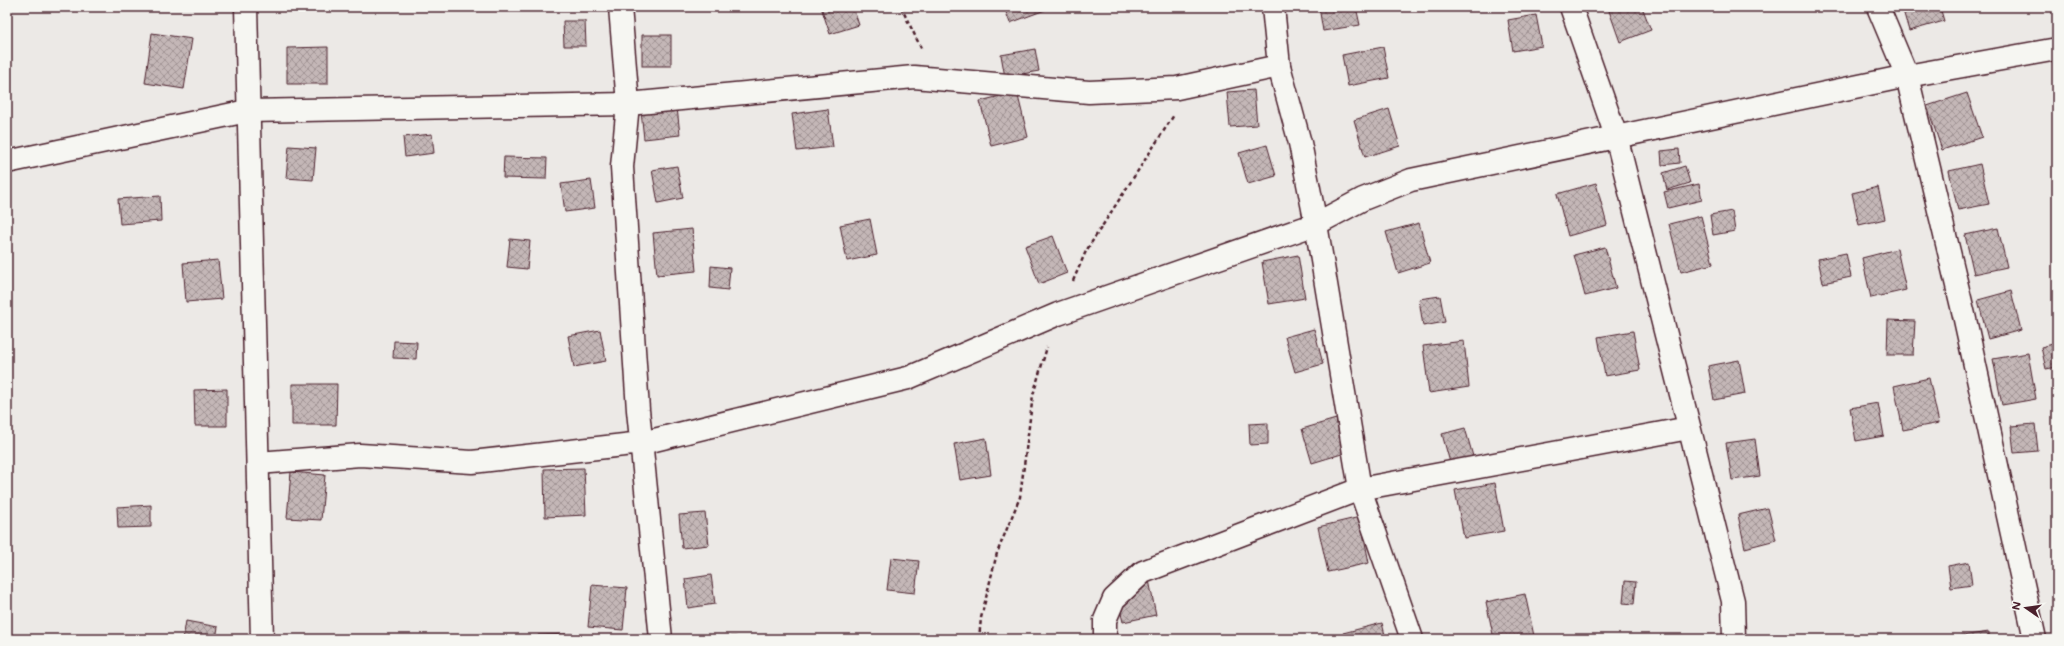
<svg xmlns="http://www.w3.org/2000/svg" width="2064" height="646" font-family="Mali,sans-serif">
  <style>
    .building { fill: url(#building-cross-hatch); stroke: #4a1f2b }
    .lines { fill: none; stroke-linecap: round; stroke-linejoin: round }
    .minor-casing { stroke: #4a1f2b; stroke-width: 25 }
    .path { stroke: #4a1f2b; stroke-width: 2.5; stroke-dasharray: 4 3; stroke-linecap: butt }
    .minor { stroke: #f6f6f2; stroke-width: 22 }
  </style>
  <defs>
    <pattern id="building-cross-hatch" width="8" height="8" patternUnits="userSpaceOnUse"><rect width="8" height="8" fill="#c4b7b7"/><path d="M0 0l8 8M0 8l8-8" fill="none" stroke="#a19495"/></pattern>
  </defs>
  <rect width="100%" height="100%" fill="#ece9e6"/>
  <filter id="ink" filterUnits="userSpaceOnUse"><feTurbulence type="fractalNoise" baseFrequency=".025" numOctaves="2"/><feDisplacementMap in="SourceGraphic" scale="8" xChannelSelector="R" yChannelSelector="G"/><feConvolveMatrix kernelMatrix="1 2 1 2 8 2 1 2 1" color-interpolation-filters="sRGB"/></filter>
  <g filter="url(#ink)">
    <g class="building">
      <path d="M821 7H853L859 25 830 34Z"/>
      <path d="M1004 7H1044L1045 10 1010 23Z"/>
      <path d="M1319 7H1356L1360 25 1323 31Z"/>
      <path d="M1642 7 1651 30 1620 42 1608 8Z"/>
      <path d="M1902 7H1940L1944 21 1909 31Z"/>
      <path d="M1536 15 1542 46 1513 51 1508 20Z"/>
      <path d="M563 21H585L586 46H564Z"/>
      <path d="M152 33 192 39 184 89 145 83Z"/>
      <rect x="642" y="35" width="29" height="31"/>
      <path d="M328 47V84H287V48Z"/>
      <path d="M1383 47 1389 78 1348 86 1342 55Z"/>
      <path d="M1035 49 1039 71 1005 77 1001 55Z"/>
      <path d="M1254 90 1257 125 1230 127 1227 92Z"/>
      <path d="M1017 92 1028 137 991 146 980 101Z"/>
      <path d="M1967 93 1982 137 1942 150 1927 106Z"/>
      <path d="M676 98 680 135 644 139 640 102Z"/>
      <path d="M828 109 833 147 797 151 792 114Z"/>
      <path d="M1389 109 1400 146 1365 157 1354 120Z"/>
      <path d="M432 134 434 153 405 157 403 137Z"/>
      <path d="M1267 145 1276 176 1248 184 1239 153Z"/>
      <path d="M289 146 316 148 313 180 286 178Z"/>
      <path d="M1679 149 1680 163 1662 165 1661 151Z"/>
      <path d="M504 157 547 158 546 179 503 178Z"/>
      <path d="M1980 164 1989 204 1958 210 1949 171Z"/>
      <path d="M677 166 683 198 658 203 652 170Z"/>
      <path d="M1685 166 1690 183 1667 190 1663 173Z"/>
      <path d="M591 180 595 208 565 212 561 184Z"/>
      <path d="M1596 183 1607 225 1568 236 1557 194Z"/>
      <path d="M1699 184 1702 200 1668 208 1664 192Z"/>
      <path d="M1878 187 1885 219 1859 225 1852 193Z"/>
      <path d="M160 196 161 221 120 224 118 199Z"/>
      <path d="M1732 211 1735 231 1713 235 1710 215Z"/>
      <path d="M1701 216 1713 264 1681 272 1669 224Z"/>
      <path d="M870 219 877 255 847 261 840 225Z"/>
      <path d="M1419 223 1430 263 1398 273 1386 232Z"/>
      <path d="M1998 228 2007 267 1974 274 1965 235Z"/>
      <path d="M692 229 696 271 657 275 653 233Z"/>
      <path d="M1053 236 1067 273 1039 284 1025 246Z"/>
      <path d="M510 239 530 241 527 269 507 267Z"/>
      <path d="M1605 247 1616 288 1585 296 1574 255Z"/>
      <path d="M1897 249 1906 290 1871 298 1862 258Z"/>
      <path d="M1846 253 1851 277 1823 283 1818 259Z"/>
      <path d="M1298 255 1305 298 1269 304 1262 262Z"/>
      <path d="M218 260 222 299 186 302 183 263Z"/>
      <path d="M711 266 730 268 728 290 710 288Z"/>
      <path d="M2011 291 2021 330 1988 339 1978 300Z"/>
      <path d="M1440 296 1445 322 1423 326 1419 299Z"/>
      <path d="M1888 320 1915 321 1913 355H1887Z"/>
      <path d="M1314 329 1323 364 1295 372 1285 337Z"/>
      <path d="M600 330 606 361 574 367 568 336Z"/>
      <path d="M1633 331 1640 370 1605 376 1598 337Z"/>
      <path d="M394 341 417 342 416 359 393 358Z"/>
      <path d="M1464 341 1469 387 1429 393 1423 346Z"/>
      <path d="M2057 343V367L2046 369 2041 347Z"/>
      <path d="M2028 353 2036 399 2002 405 1993 359Z"/>
      <path d="M1739 360 1745 394 1714 400 1708 366Z"/>
      <path d="M1929 378 1939 423 1903 430 1894 386Z"/>
      <path d="M292 384H337L336 425H292Z"/>
      <path d="M227 389V426H195L194 390Z"/>
      <path d="M1878 403 1884 436 1856 441 1850 408Z"/>
      <path d="M1336 419 1345 453 1312 463 1302 429Z"/>
      <path d="M1268 423V444L1250 445 1249 424Z"/>
      <path d="M2035 424 2038 451 2014 453 2011 426Z"/>
      <path d="M1465 428 1474 460 1451 466 1442 434Z"/>
      <path d="M986 438 991 475 960 480 954 444Z"/>
      <path d="M1755 439 1760 476 1732 480 1726 443Z"/>
      <path d="M584 468 586 515 545 517 544 469Z"/>
      <path d="M291 472 325 475 321 520 287 518Z"/>
      <path d="M1495 483 1504 531 1464 538 1455 490Z"/>
      <path d="M151 505V527L118 528 117 507Z"/>
      <path d="M1768 508 1776 540 1745 548 1738 515Z"/>
      <path d="M705 513 709 545 682 548 679 515Z"/>
      <path d="M1360 517 1369 563 1328 572 1318 527Z"/>
      <path d="M891 558 919 561 915 593 887 590Z"/>
      <path d="M1969 562 1972 585 1951 588 1948 566Z"/>
      <path d="M711 575 715 604 688 608 685 579Z"/>
      <path d="M1149 580 1156 615 1123 622 1115 588Z"/>
      <path d="M1625 581 1636 582 1634 604 1623 603Z"/>
      <path d="M592 585 627 588 623 630 588 627Z"/>
      <path d="M1525 594 1534 636 1520 639H1494L1486 602Z"/>
      <path d="M186 621 218 627 216 639H183Z"/>
      <path d="M1382 623 1386 639H1344L1343 633Z"/>
      <path d="M1989 632V639H1962L1961 636Z"/>
      <path d="M572 634V639H538V635Z"/>
      <rect x="715" y="637" width="21" height="2"/>
    </g>
    <g class="lines">
      <g class="minor-casing">
        <g id="minor">
          <path d="M246 7 262 639"/>
          <path d="M620 7 628 104 622 167 638 410 661 639"/>
          <path d="M1273 7 1279 66 1300 143 1316 224 1360 489 1412 639"/>
          <path d="M1571 7 1616 136 1733 601 1734 639"/>
          <path d="M1878 7 1907 76 1964 315 2035 639"/>
          <path d="M7 162 247 111 628 104 914 77 1089 92 1177 88 1279 66"/>
          <path d="M258 463 360 455 472 462 642 443 908 378 1058 314 1316 224 1363 199 1411 180 1907 76 2057 49"/>
          <path d="M1105 639V620L1114 599 1143 572 1360 489 1689 428"/>
        </g>
      </g>
      <g class="path">
        <path d="M901 7 922 50"/>
        <path d="M1073 281 1086 251 1174 115"/>
        <path d="M979 639 981 618 997 553 1020 497 1033 395 1047 347"/>
      </g>
      <use href="#minor" class="minor"/>
    </g>
  </g>
  <rect width="2064" height="646" fill="none" stroke="#f6f6f2" stroke-width="24"/>
  <rect x="12" y="12" width="2040" height="622" fill="none" stroke="#4a1f2b" stroke-width="1.5" filter="url(#ink)"/>
  <g transform="translate(2026 608) rotate(283)" stroke="#f6f6f2" stroke-width="3" paint-order="stroke">
  <path d="M0-3L7 15L0 10L-7 15Z" fill="#4a1f2b"/>
  <text y="-6" font-size="11" font-weight="bold" text-anchor="middle" fill="#4a1f2b">N</text>
  </g>
</svg>
